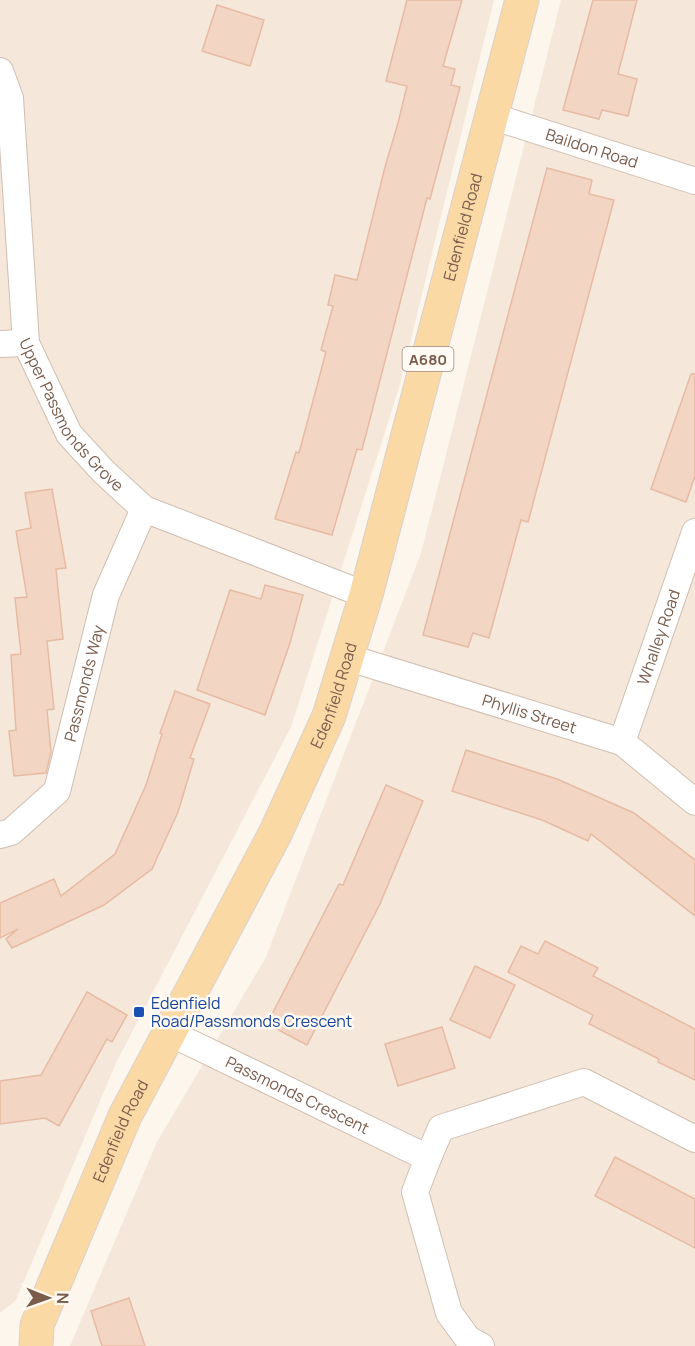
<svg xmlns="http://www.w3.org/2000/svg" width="695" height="1346" font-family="Manrope,sans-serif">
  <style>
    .residential { fill: #f5e8da }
    .building { fill: #f3d5c3; stroke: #e6bba3; stroke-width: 1.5 }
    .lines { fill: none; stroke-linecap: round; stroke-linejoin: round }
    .street-casing { stroke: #d1beb0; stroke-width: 28 }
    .primary-casing { stroke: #dad1cd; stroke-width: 35 }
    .street { stroke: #fff; stroke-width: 26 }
    .primary { stroke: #fbd9a5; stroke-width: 33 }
    .transit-dot { fill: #1a4fb4; stroke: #fffaf3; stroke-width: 2 }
    .labels { text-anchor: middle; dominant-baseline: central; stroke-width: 5; stroke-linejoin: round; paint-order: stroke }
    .shield { fill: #fffaf3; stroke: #a28b7f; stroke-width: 1.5 }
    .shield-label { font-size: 15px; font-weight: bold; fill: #7a5c4d }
    .street-label { font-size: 16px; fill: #7a5c4d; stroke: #fffaf3 }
    .transit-label { font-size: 16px; fill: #164399; stroke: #fffaf3; text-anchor: start }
  </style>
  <rect width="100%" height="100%" fill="#fdf6ec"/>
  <g class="residential">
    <path d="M0 0H494L399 388 291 727 116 1063 16 1300 0 1313Z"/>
    <path d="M561 0H695V1346H70L157 1142 266 957 421 553Z"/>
  </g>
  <g class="building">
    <path d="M407 0H462L443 66 455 69 451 85 460 87 430 199 427 198 362 450 357 449 332 535 275 519 296 452 299 453 326 352 321 350 333 306 328 305 335 275 357 280 385 167 398 123 407 86 386 81Z"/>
    <path d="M593 0H637L618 74 637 79 628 116 602 110 599 119 563 110Z"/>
    <path d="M217 5 264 20 250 66 202 51Z"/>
    <path d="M547 168 592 180 589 194 614 200 528 522 521 520 489 638 473 633 468 647 423 635Z"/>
    <path d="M691 374H695V476L686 502 651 489Z"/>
    <path d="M52 489 66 568 56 569 63 639 47 641 54 709 47 710 51 752 46 773 14 776 9 731 16 730 11 655 21 654 15 598 27 597 16 531 31 528 25 493Z"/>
    <path d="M265 585 303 595 290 643 265 715 197 690 230 590 261 599Z"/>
    <path d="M175 691 210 704 190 758 194 759 178 812 152 869 104 905 12 948 6 939 18 929 0 938V903L54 879 61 896 115 854 146 785 162 734 160 733Z"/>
    <path d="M466 750 557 779 634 813 695 860V916L591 834 588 841 542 820 452 791Z"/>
    <path d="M386 785 423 801 380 904 307 1045 267 1024 339 884 343 885Z"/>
    <path d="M545 941 598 968 593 976 695 1029V1080L658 1062 659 1059 589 1024 593 1015 508 972 521 946 538 954Z"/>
    <path d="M475 966 515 985 490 1038 450 1020Z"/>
    <path d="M87 992 127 1015 112 1042 107 1039 59 1126 45 1118 0 1124V1081L41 1075Z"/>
    <path d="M442 1027 455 1068 398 1086 385 1044Z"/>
    <path d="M615 1157 695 1199V1248L595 1196Z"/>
    <path d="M129 1298 145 1346H102L91 1311Z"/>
  </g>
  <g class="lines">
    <g class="street-casing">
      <g id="street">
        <path id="s1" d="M0 71 10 98 26 343 69 434 103 471 144 509 366 595"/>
        <path id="s2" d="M491 116 695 181"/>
        <path d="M0 344 26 343"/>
        <path id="s3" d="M346 657 622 742 695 802"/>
        <path id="s4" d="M622 742 695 532"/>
        <path id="s5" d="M0 835 11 832 57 791 106 595 144 509"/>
        <path id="s6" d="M168 1032 428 1158 415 1192 449 1313 468 1339 481 1346"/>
        <path d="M428 1158 441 1128 584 1082 695 1139"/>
      </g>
    </g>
    <g class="primary-casing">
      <g id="primary">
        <path id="s7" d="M36 1346 37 1325 125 1116 275 834 329 716 366 595 522 0"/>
      </g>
    </g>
    <use href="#street" class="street"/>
    <use href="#primary" class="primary"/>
  </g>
  <rect class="transit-dot" x="133" y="1006" width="12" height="12" rx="3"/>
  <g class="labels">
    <rect class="shield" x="402.5" y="347" width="51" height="24" rx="4.5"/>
    <g class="shield-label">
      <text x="428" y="359">A680</text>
    </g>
    <g class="street-label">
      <text stroke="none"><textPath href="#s2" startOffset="106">Baildon Road</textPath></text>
      <text stroke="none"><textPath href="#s7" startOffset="1204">Edenfield Road</textPath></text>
      <text stroke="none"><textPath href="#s1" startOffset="360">Upper Passmonds Grove</textPath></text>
      <text stroke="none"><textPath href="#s4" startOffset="111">Whalley Road</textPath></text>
      <text stroke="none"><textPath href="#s5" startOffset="184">Passmonds Way</textPath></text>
      <text stroke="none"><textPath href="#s7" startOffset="718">Edenfield Road</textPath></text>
      <text stroke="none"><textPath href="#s3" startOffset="192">Phyllis Street</textPath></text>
      <text stroke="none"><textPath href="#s6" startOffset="144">Passmonds Crescent</textPath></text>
      <text stroke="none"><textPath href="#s7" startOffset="232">Edenfield Road</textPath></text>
    </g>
    <g class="transit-label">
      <text x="151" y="1003">Edenfield<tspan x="151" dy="18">Road/Passmonds Crescent</tspan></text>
    </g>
  </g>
  <g transform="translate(48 1298) rotate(91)" stroke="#fffaf3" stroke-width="4.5" paint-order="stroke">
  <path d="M0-4.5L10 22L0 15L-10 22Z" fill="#7a5c4d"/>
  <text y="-9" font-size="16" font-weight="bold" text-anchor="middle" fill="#7a5c4d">N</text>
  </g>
</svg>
